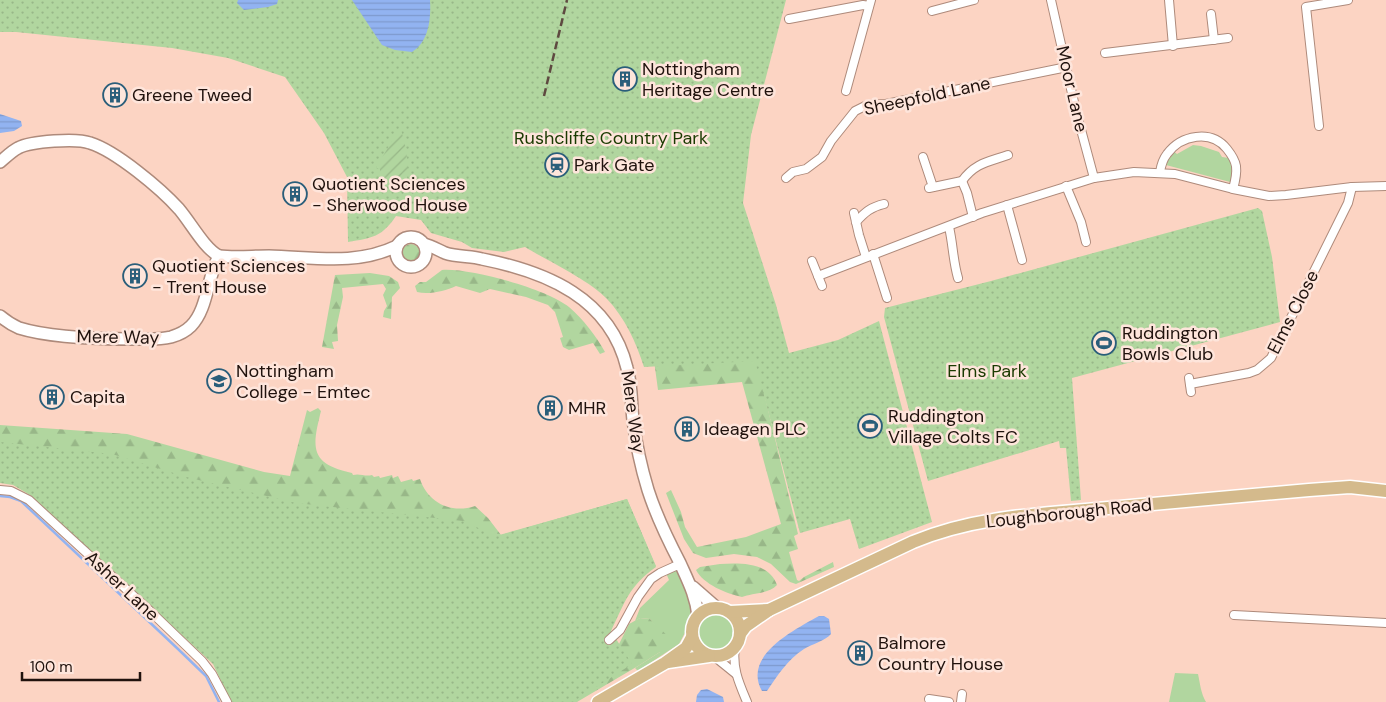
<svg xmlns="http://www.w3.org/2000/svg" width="1386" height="702" font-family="'DM Sans',sans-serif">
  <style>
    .grass { fill: #b1d69f }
    .forest { fill: url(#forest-firs) }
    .park { fill: url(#park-dots) }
    .garden { fill: url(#garden-furrows) }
    .water { fill: url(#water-rules) }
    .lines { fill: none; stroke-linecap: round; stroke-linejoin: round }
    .stream { stroke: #92b3f1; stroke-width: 2.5 }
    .street-casing { stroke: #ae8a7b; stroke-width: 10 }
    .secondary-casing { stroke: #ae8a7b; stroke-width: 14 }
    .primary-casing { stroke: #fff; stroke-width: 15 }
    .street { stroke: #fff; stroke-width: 8 }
    .secondary { stroke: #fff; stroke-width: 11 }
    .primary { stroke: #d4ba8c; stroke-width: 12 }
    .rail { stroke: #5e4940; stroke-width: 2.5; stroke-dasharray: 8 4; stroke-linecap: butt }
    .labels { text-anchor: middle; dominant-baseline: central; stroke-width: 5; stroke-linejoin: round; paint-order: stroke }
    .poi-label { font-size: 18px; fill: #20120d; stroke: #fee5db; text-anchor: start }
    .street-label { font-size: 18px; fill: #20120d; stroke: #fee5db }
    .park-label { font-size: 18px; fill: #1a3a01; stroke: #fee5db }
  </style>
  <defs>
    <pattern id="forest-firs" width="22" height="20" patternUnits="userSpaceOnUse" patternTransform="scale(1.25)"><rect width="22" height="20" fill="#b1d69f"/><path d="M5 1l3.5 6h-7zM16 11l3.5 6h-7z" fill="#98b788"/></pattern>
    <pattern id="park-dots" width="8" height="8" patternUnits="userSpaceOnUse" patternTransform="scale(1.25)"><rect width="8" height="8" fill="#b1d69f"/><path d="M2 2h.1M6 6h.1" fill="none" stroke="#98b788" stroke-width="1.8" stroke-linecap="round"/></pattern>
    <pattern id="garden-furrows" width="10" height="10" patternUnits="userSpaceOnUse" patternTransform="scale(1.25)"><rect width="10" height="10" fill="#b1d69f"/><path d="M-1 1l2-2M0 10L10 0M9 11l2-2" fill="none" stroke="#98b788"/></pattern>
    <pattern id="water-rules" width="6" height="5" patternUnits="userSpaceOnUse" patternTransform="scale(1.25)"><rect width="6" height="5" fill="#92b3f1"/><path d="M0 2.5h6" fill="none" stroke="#7e99cd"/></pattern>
  </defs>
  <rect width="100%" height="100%" fill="#fcd4c3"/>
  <g class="grass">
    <path d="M1193 145 1201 146 1219 152 1222 157 1229 158 1234 170 1233 179 1230 182 1166 165V162L1173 151 1177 154Z"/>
    <path d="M678 568 692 601V616L687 629 679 644 638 671 635 668 660 652 657 628 650 619 640 618 635 621 640 608 669 580 666 573Z"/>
    <circle cx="716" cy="633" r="18"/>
    <path d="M1175 673 1198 674C1200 683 1201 694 1206 702H1169Z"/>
  </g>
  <g class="forest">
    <circle cx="411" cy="253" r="9"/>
    <path d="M442 270C471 268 547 289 569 307 584 320 596 336 605 352L600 354 593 343 569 350 563 347 560 338 563 337 555 312 548 305 526 297 490 289 480 293 456 286C445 291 429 295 417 292L415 286 420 282H426Z"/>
    <path d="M370 273 389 276 398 282 400 288 392 297 391 319 383 317 384 311 387 306 383 295 386 289 383 284 342 288 343 297 337 325 338 341 332 342 334 349 322 347 335 275Z"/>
    <path d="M735 352 760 363 757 364 798 534 794 536 798 549 789 552 797 580 799 581 804 577 833 562 834 567 796 584 790 582 771 564 757 557 734 554 706 558 693 553 684 539 666 493 671 490 681 512 685 527 697 547 746 537 781 524 742 382 658 390 653 353Z"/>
    <path d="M318 408 321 411C312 447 309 464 352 473L353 475C360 473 365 477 372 475L374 477 379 476 380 478 392 475 393 478 398 476 401 482 412 479 413 481 420 479C428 503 451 514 475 506L488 518 501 535 627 499 656 566 635 577 0 456V425L127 434 264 472 290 476 307 410 310 412Z"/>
    <path d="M720 564C741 563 769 562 777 585 769 594 752 593 742 597 727 594 703 584 696 570L700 567Z"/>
    <path d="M640 618 650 619C658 629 664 630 671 641L660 652 638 666 577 702H553L612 658 629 624Z"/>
  </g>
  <g class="park">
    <path d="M0 0H786L751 135 743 203 776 305 789 353 838 340 879 321 932 522 859 549 850 519 800 533 755 361 644 367C636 342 625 318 607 299 589 280 548 261 525 247L504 252 472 248 462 242 431 233 421 220 396 216C382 237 372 238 348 242L347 177 324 133 285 77 228 58 172 48 16 32H0Z"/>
    <path d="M1258 208 1262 211 1272 257 1280 322 1072 378 1081 500 1071 501 1066 448H1060L1059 441 928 481 884 317 885 308 991 281Z"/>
    <path d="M0 442 112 454 190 478 296 503 463 521 496 536 627 499 656 567C629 586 625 602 611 631L632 664 573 702H231L213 664 30 495 13 485 0 483Z"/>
  </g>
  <path class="garden" d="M400 127C406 145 409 161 407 180L380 179V169L376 168Z"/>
  <g class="water">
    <path d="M238 0H278L277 4 268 7 244 10 237 3Z"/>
    <path d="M352 0H430C431 19 429 41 412 52L395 50 382 45Z"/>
    <path d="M0 114 21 121 22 126 14 131 0 133Z"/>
    <path d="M819 616H824L829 619 831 634C825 641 812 644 804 649 787 660 778 675 767 691H762C742 656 794 630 819 616Z"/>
    <path d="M707 689 723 697 724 702H696L697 695 701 690Z"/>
  </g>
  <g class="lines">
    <path class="stream" d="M0 496 10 497 21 501 178 649 206 676 219 702"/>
    <g class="street-casing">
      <g id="street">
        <path d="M1051 0 1076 111 1094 178"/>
        <path d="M1169 0 1173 46"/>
        <path d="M932 11 974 0"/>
        <path d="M1211 14 1214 40"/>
        <path d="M789 19 863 5 869 6"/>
        <path d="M1105 53 1228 38"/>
        <path d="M846 91 871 0"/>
        <path d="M1319 126 1306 7 1348 0"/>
        <path d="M923 157 933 187"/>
        <path d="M1160 172C1161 166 1163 159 1167 154 1181 135 1211 129 1227 149 1231 154 1235 160 1236 166 1237 174 1235 182 1233 189"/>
        <path d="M786 178 793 172 806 169 822 157 831 141 855 111 867 105 886 104 1067 67"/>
        <path d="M962 181C975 163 988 162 1008 155"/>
        <path d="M1066 186 1081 222 1086 242"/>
        <path d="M929 188 962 181 967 193 973 217"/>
        <path d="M1007 205 1022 260"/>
        <path d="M854 213 859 235 866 257"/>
        <path d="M856 222C865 212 871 207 884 204"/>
        <path d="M949 227C953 244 953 261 958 278"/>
        <path d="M873 254 887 298"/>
        <path d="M812 261 822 286"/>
        <path d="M818 276 982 213 1094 178 1134 172 1175 174 1233 189 1269 196 1286 195 1352 187 1386 186"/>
        <path d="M1189 378 1191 392"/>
        <path d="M1190 384 1249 373 1257 370 1271 358 1348 203 1352 187"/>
        <path d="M0 490 11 491 29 500 150 611 202 661 212 674 227 702"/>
        <path d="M1234 615 1386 623"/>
        <path d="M609 640 620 630 638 597 651 579 660 573 680 564"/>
        <path d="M735 647C732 668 739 683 747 702"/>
        <path d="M715 657 736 674"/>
        <path d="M929 699 949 702"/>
        <path d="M961 702 962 694"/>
      </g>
    </g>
    <g class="secondary-casing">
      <g id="secondary">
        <path d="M0 162C6 157 12 151 18 148 31 141 77 138 90 143 116 151 161 189 179 209 191 223 204 248 219 256 207 277 208 309 191 326 186 331 178 335 171 337 159 340 146 339 133 339 100 339 51 338 19 328 12 325 6 321 0 316"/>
        <circle cx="411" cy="252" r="15"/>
        <path d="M424 244C432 246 438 250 445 253 457 257 471 256 482 259 547 272 610 298 627 368 632 385 631 403 633 420 636 444 641 467 648 490 656 515 668 540 680 563 688 581 696 596 698 616"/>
        <path d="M219 256C236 258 252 256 269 256 313 257 356 266 397 246"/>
        <path d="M693 587 717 608"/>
      </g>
    </g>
    <g class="primary-casing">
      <g id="primary">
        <circle cx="716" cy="632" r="24"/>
        <path d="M730 612 769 610"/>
        <path d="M740 634 746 626 769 610 913 542C975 516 1042 514 1108 508 1175 502 1242 496 1309 490L1350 487 1386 491"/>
        <path d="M668 662 709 656"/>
        <path d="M598 702 665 663 686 648 692 637"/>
      </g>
    </g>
    <use href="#street" class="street"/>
    <use href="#secondary" class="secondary"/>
    <use href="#primary" class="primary"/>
    <g class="rail">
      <path d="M544 96 567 0"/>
      <path d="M629 141 633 145"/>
    </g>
  </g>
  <defs>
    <g id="building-ring" transform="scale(1.25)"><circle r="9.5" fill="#fee5db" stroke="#2a5e7a" stroke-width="1.5"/><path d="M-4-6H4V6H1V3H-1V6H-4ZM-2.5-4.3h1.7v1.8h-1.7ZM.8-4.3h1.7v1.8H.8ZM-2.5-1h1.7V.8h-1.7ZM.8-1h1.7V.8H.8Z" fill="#2a5e7a"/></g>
    <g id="station-ring" transform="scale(1.25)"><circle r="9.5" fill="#fee5db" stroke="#2a5e7a" stroke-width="1.5"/><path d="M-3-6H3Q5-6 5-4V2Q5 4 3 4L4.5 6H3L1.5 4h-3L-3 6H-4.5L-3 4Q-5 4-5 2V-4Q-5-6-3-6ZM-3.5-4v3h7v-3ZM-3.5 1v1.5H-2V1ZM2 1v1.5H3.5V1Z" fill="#2a5e7a"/></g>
    <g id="stadium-ring" transform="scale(1.25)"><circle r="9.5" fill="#fee5db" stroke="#2a5e7a" stroke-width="1.5"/><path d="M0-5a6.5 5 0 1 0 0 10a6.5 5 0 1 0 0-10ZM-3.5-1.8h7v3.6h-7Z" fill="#2a5e7a"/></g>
    <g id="university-ring" transform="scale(1.25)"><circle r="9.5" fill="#fee5db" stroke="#2a5e7a" stroke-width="1.5"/><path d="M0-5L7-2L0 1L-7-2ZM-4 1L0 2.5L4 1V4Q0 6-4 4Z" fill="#2a5e7a"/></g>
  </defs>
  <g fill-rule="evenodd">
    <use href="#building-ring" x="625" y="79"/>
    <use href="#building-ring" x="115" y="95"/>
    <use href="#station-ring" x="557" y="165"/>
    <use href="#building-ring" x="295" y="194"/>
    <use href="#building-ring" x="135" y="276"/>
    <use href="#stadium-ring" x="1104" y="343"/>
    <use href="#university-ring" x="219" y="381"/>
    <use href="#building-ring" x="52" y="397"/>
    <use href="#building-ring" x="550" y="408"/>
    <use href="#stadium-ring" x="870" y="426"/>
    <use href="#building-ring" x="687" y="429"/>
    <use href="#building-ring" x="860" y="653"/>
  </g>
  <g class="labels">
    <g class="poi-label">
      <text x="642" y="69">Nottingham<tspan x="642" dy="21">Heritage Centre</tspan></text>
      <text x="132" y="95">Greene Tweed</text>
      <text x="574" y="165">Park Gate</text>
      <text x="312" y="184">Quotient Sciences<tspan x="312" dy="21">- Sherwood House</tspan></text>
      <text x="152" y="266">Quotient Sciences<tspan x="152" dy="21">- Trent House</tspan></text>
      <text x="1122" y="333">Ruddington<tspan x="1122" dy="21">Bowls Club</tspan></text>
      <text x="236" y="371">Nottingham<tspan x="236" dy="21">College - Emtec</tspan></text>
      <text x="70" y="397">Capita</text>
      <text x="568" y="408">MHR</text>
      <text x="888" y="416">Ruddington<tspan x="888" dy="21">Village Colts FC</tspan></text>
      <text x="704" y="429">Ideagen PLC</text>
      <text x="878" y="643">Balmore<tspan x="878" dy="21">Country House</tspan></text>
    </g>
    <g class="street-label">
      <text transform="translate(1072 89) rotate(77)">Moor Lane</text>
      <text transform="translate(927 96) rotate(-12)">Sheepfold Lane</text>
      <text transform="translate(1293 312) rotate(-63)">Elms Close</text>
      <text transform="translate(118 337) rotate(1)">Mere Way</text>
      <text transform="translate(633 412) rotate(82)">Mere Way</text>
      <text transform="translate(1069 513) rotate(-6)">Loughborough Road</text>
      <text transform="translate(122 586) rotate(43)">Asher Lane</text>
    </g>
    <g class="park-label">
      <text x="611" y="138">Rushcliffe Country Park</text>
      <text x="987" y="371">Elms Park</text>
    </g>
  </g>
  <path d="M22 672v8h118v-8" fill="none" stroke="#20120d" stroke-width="2.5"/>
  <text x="30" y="672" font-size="15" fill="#20120d" stroke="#fee5db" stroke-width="4" paint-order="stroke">100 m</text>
</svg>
